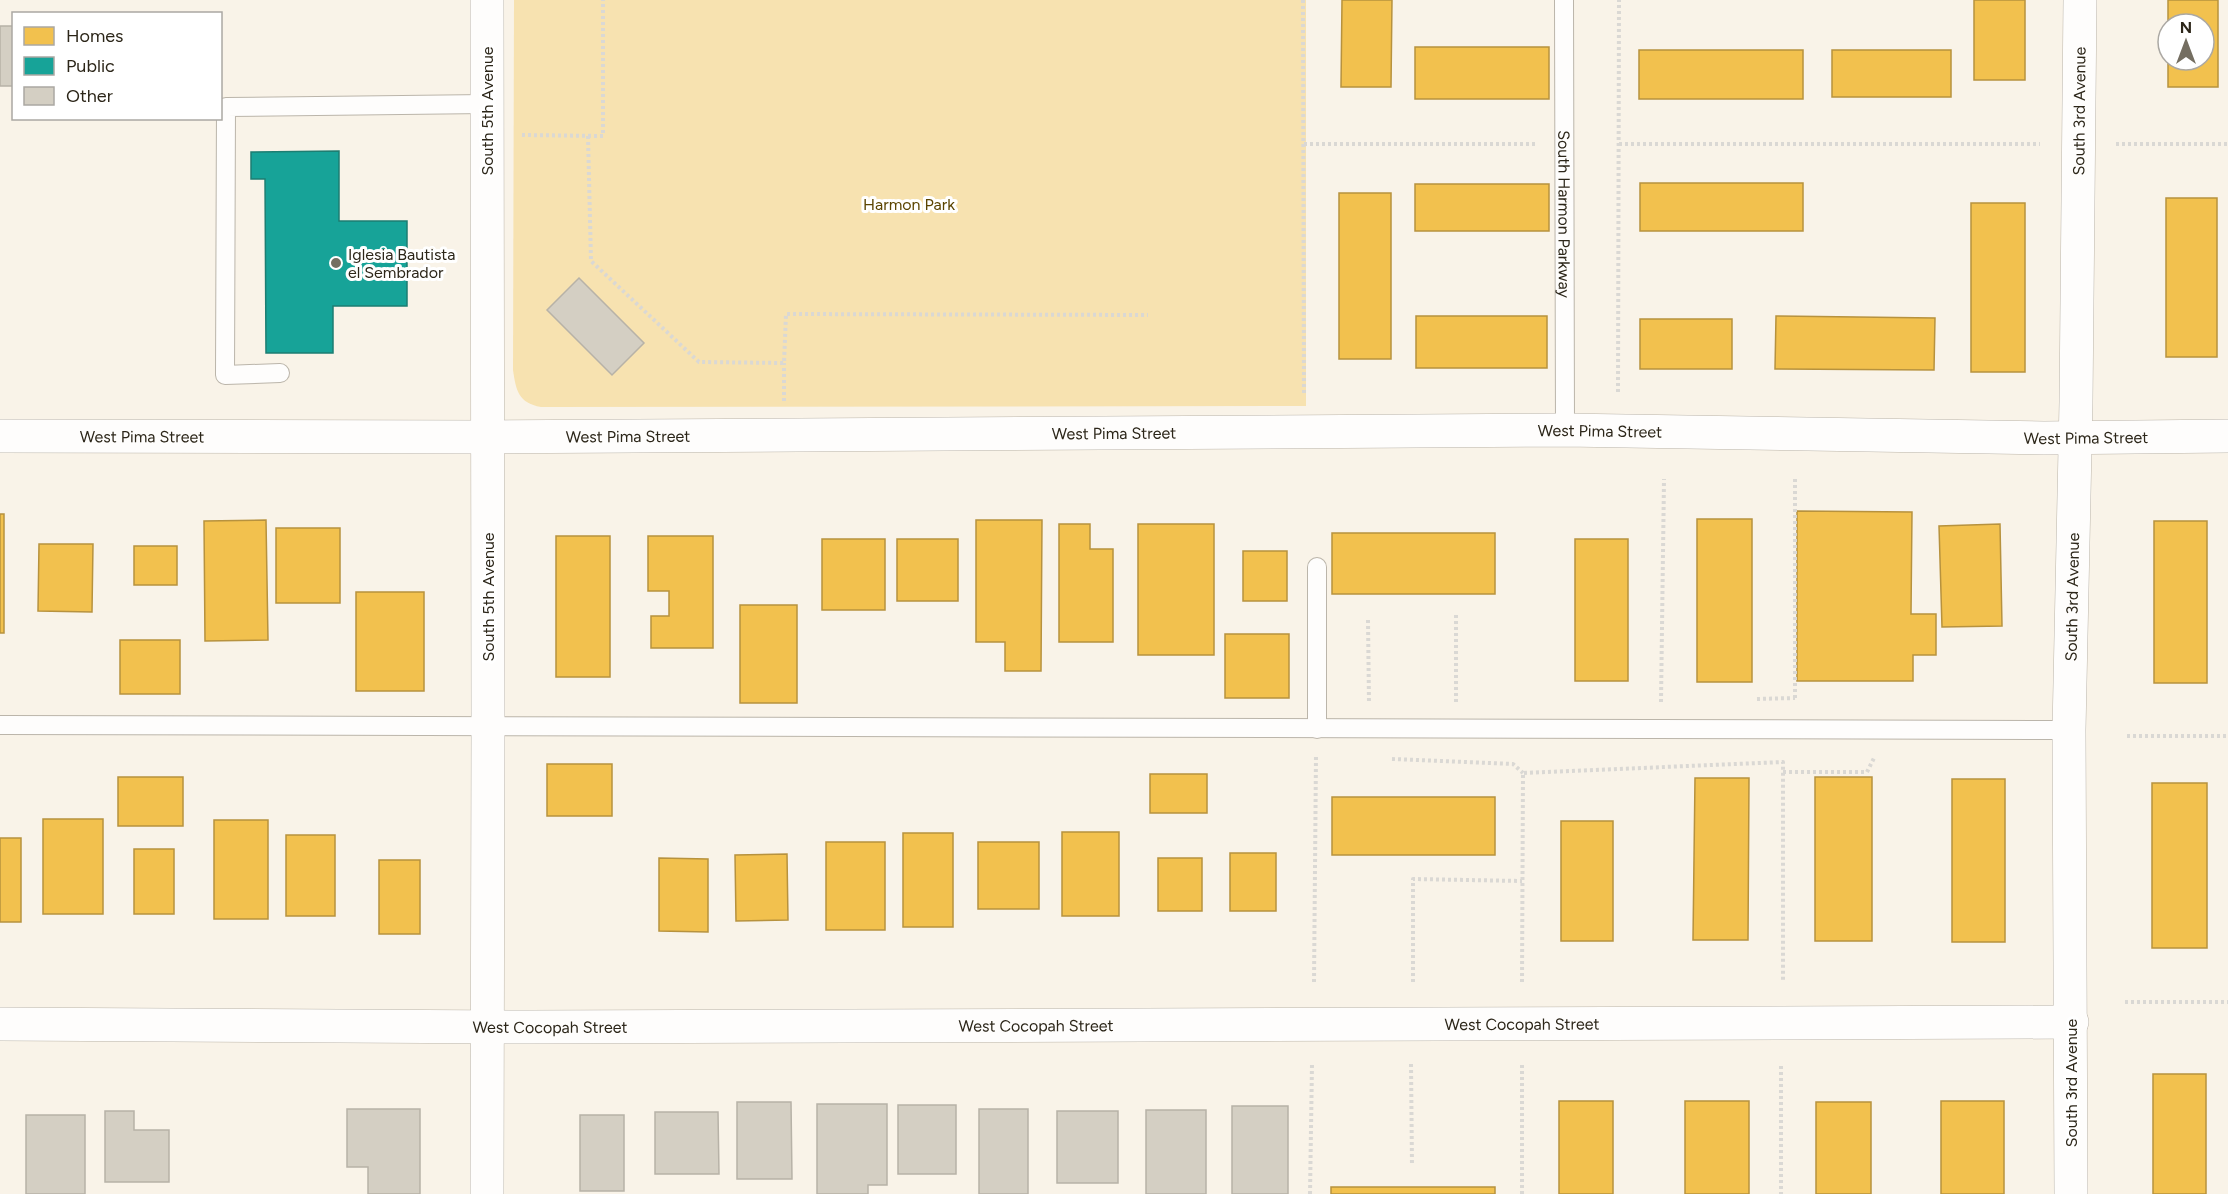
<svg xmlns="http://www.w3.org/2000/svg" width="2228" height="1194" font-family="Figtree,sans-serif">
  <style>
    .green { fill: #f7e2b0 }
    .homes { fill: #f2c14e; stroke: #b7923e; stroke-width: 1.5; fill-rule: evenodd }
    .public { fill: #17a398; stroke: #1d7e72; stroke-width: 1.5 }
    .building { fill: #d4cfc3; stroke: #b7b2a7; stroke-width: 1.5 }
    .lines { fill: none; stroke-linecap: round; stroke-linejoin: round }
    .service-casing { stroke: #bbb5aa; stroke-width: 20 }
    .minor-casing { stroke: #bbb5aa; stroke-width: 34 }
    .path { stroke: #dad8d4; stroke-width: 4; stroke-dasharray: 3 3; stroke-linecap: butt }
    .service { stroke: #fefdfc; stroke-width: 18 }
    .minor { stroke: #fefdfc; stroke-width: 33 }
    .poi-dot { fill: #746e61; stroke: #fff; stroke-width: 2 }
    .labels { text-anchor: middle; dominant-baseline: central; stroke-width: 6; stroke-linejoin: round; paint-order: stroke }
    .street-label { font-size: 16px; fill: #2c2619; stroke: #fff }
    .park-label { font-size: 16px; fill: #5b4400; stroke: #fff }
    .poi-label { font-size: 16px; fill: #2c2619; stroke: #fff; text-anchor: start }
  </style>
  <rect width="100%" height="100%" fill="#f9f3e8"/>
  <path class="green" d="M514 0H1306V406L541 407C518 403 516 390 513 370Z"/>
  <g class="homes">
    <path d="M1342 0H1392L1391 87H1341Z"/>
    <rect x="1974" y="0" width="51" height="80"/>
    <path d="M2168 0H2218V87H2168ZM2168 24H2204V60H2168Z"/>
    <rect x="1415" y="47" width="134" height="52"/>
    <rect x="1639" y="50" width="164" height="49"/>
    <rect x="1832" y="50" width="119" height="47"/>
    <rect x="1640" y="183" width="163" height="48"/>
    <rect x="1415" y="184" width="134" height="47"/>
    <rect x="1339" y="193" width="52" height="166"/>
    <rect x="2166" y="198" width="51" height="159"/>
    <rect x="1971" y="203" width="54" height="169"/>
    <rect x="1416" y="316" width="131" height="52"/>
    <path d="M1776 316 1935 318 1934 370 1775 369Z"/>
    <rect x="1640" y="319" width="92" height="50"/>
    <path d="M1797 511 1912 512 1911 614H1936V655H1913V681H1797Z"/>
    <rect x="0" y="514" width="4" height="119"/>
    <rect x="1697" y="519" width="55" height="163"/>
    <path d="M266 520 268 640 205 641 204 521Z"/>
    <path d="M976 520H1042L1041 671H1005V642H976Z"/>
    <rect x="2154" y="521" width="53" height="162"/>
    <path d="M1059 524H1090V549H1113V642H1059Z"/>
    <rect x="1138" y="524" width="76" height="131"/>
    <path d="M2000 524 2002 626 1942 627 1939 526Z"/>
    <rect x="276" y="528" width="64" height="75"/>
    <rect x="1332" y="533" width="163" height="61"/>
    <rect x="556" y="536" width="54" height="141"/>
    <path d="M648 536H713V648H651V616H669V591H648Z"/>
    <rect x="822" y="539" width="63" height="71"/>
    <rect x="897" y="539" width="61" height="62"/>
    <rect x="1575" y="539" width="53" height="142"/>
    <path d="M39 544H93L92 612 38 611Z"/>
    <rect x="134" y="546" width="43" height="39"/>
    <rect x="1243" y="551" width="44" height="50"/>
    <rect x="356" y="592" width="68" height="99"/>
    <rect x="740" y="605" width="57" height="98"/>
    <rect x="1225" y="634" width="64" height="64"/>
    <rect x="120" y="640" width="60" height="54"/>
    <rect x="547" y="764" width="65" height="52"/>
    <rect x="1150" y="774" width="57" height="39"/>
    <rect x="118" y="777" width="65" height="49"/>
    <rect x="1815" y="777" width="57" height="164"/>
    <path d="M1695 778H1749L1748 940H1693Z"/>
    <rect x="1952" y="779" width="53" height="163"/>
    <rect x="2152" y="783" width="55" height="165"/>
    <rect x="1332" y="797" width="163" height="58"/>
    <rect x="43" y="819" width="60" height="95"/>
    <rect x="214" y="820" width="54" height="99"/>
    <rect x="1561" y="821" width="52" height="120"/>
    <rect x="1062" y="832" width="57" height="84"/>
    <rect x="903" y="833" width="50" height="94"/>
    <rect x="286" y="835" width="49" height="81"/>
    <rect x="0" y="838" width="21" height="84"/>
    <rect x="826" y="842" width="59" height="88"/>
    <rect x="978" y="842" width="61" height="67"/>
    <rect x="134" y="849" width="40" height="65"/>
    <rect x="1230" y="853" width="46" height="58"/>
    <path d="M787 854 788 920 736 921 735 855Z"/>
    <path d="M659 858 708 859V932L659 931Z"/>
    <rect x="1158" y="858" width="44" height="53"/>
    <rect x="379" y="860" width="41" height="74"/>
    <rect x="2153" y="1074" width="53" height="120"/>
    <rect x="1559" y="1101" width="54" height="93"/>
    <rect x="1685" y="1101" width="64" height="93"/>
    <rect x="1941" y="1101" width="63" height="93"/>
    <rect x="1816" y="1102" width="55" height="92"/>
    <rect x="1331" y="1187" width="164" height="7"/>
  </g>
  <path class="public" d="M339 151V221H407V306H333V353H266L265 179H251V152Z"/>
  <g class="building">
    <rect x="0" y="26" width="14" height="60"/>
    <path d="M579 278 644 343 612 375 547 310Z"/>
    <path d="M737 1102H791L792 1179H737Z"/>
    <path d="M817 1104H887V1185H868V1194H817Z"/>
    <rect x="898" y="1105" width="58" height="69"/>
    <rect x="1232" y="1106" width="56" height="88"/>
    <path d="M347 1109H420V1194H368V1167H347Z"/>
    <rect x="979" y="1109" width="49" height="85"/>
    <rect x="1146" y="1110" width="60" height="84"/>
    <path d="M105 1111H134V1130H169V1182H105Z"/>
    <rect x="1057" y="1111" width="61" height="72"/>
    <path d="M655 1112H718L719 1174H655Z"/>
    <rect x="26" y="1115" width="59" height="79"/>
    <rect x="580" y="1115" width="44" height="76"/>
  </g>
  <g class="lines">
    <g class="service-casing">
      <g id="service">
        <path id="s1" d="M1564 0 1565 430"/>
        <path d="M280 373 225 375 226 107 486 104"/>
        <path d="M1317 567V729"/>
        <path d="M0 725 2069 730"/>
      </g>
    </g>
    <g class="minor-casing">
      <g id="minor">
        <path id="s2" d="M0 436 486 437 1565 430 2044 438 2228 436"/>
        <path id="s3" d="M0 1024 528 1027 2072 1022"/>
        <path d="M487 1194 488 726 487 0"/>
        <path id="s4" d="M2071 1194 2069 730 2076 402 2080 0"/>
      </g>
    </g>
    <g class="path">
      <path d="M1303 0 1304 395"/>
      <path d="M522 135 603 136V0"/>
      <path d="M588 136 591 261 699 362 784 363 786 314 1148 315"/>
      <path d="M1304 144H1537"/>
      <path d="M1619 144H2040"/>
      <path d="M2116 144H2228"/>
      <path d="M1618 392 1619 0"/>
      <path d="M784 401V363"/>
      <path d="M1795 479V698"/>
      <path d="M1456 615V703"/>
      <path d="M1368 620 1369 703"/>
      <path d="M1757 699 1795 698"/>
      <path d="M1661 702 1664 479"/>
      <path d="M2127 736H2228"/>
      <path d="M1392 759 1513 764 1523 773"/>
      <path d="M1783 772H1867L1874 758"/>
      <path d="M1314 982 1316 755"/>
      <path d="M1413 982V879L1522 881"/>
      <path d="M1522 982 1523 773 1783 762V982"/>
      <path d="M2125 1002H2228"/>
      <path d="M1411 1064 1412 1166"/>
      <path d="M1522 1065V1194"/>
      <path d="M1781 1066V1194"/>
      <path d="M1310 1194 1312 1064"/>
    </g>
    <use href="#service" class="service"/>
    <use href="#minor" class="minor"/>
  </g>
  <circle class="poi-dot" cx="336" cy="263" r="6"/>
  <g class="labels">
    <g class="street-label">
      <text transform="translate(487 111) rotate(-90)">South 5th Avenue</text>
      <text stroke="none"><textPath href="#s4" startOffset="1083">South 3rd Avenue</textPath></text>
      <text stroke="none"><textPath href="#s1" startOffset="214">South Harmon Parkway</textPath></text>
      <text stroke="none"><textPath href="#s2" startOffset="1600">West Pima Street</textPath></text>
      <text stroke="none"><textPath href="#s2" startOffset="1114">West Pima Street</textPath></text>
      <text stroke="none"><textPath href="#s2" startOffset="628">West Pima Street</textPath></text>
      <text stroke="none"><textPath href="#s2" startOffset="142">West Pima Street</textPath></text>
      <text stroke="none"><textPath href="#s2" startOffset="2086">West Pima Street</textPath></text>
      <text transform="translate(488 597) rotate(-90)">South 5th Avenue</text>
      <text stroke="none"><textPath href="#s4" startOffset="597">South 3rd Avenue</textPath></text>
      <text stroke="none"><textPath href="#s3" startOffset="1522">West Cocopah Street</textPath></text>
      <text stroke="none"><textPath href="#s3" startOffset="1036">West Cocopah Street</textPath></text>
      <text stroke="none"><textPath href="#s3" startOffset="550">West Cocopah Street</textPath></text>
      <text transform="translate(2071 1083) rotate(-90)">South 3rd Avenue</text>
    </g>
    <g class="park-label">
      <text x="909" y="204">Harmon Park</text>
    </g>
    <g class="poi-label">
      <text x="348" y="254">Iglesia Bautista<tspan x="348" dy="18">el Sembrador</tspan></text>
    </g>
  </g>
  <rect x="12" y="12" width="210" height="108" fill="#ffffff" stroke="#aba8a3" stroke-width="1.5"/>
  <rect x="24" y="27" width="30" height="18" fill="#f2c14e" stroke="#aba8a3" stroke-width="1.5"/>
  <text x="66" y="42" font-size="18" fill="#2c2619">Homes</text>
  <rect x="24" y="57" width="30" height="18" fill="#17a398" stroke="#aba8a3" stroke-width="1.5"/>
  <text x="66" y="72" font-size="18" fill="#2c2619">Public</text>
  <rect x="24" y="87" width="30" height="18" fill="#d4cfc3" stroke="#aba8a3" stroke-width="1.5"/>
  <text x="66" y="102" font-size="18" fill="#2c2619">Other</text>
  <g transform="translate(2186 42)"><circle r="28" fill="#ffffff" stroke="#aba8a3" stroke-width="1.5"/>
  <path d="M0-4.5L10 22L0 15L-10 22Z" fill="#746e61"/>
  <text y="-9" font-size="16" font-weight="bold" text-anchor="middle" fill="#2c2619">N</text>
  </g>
</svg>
